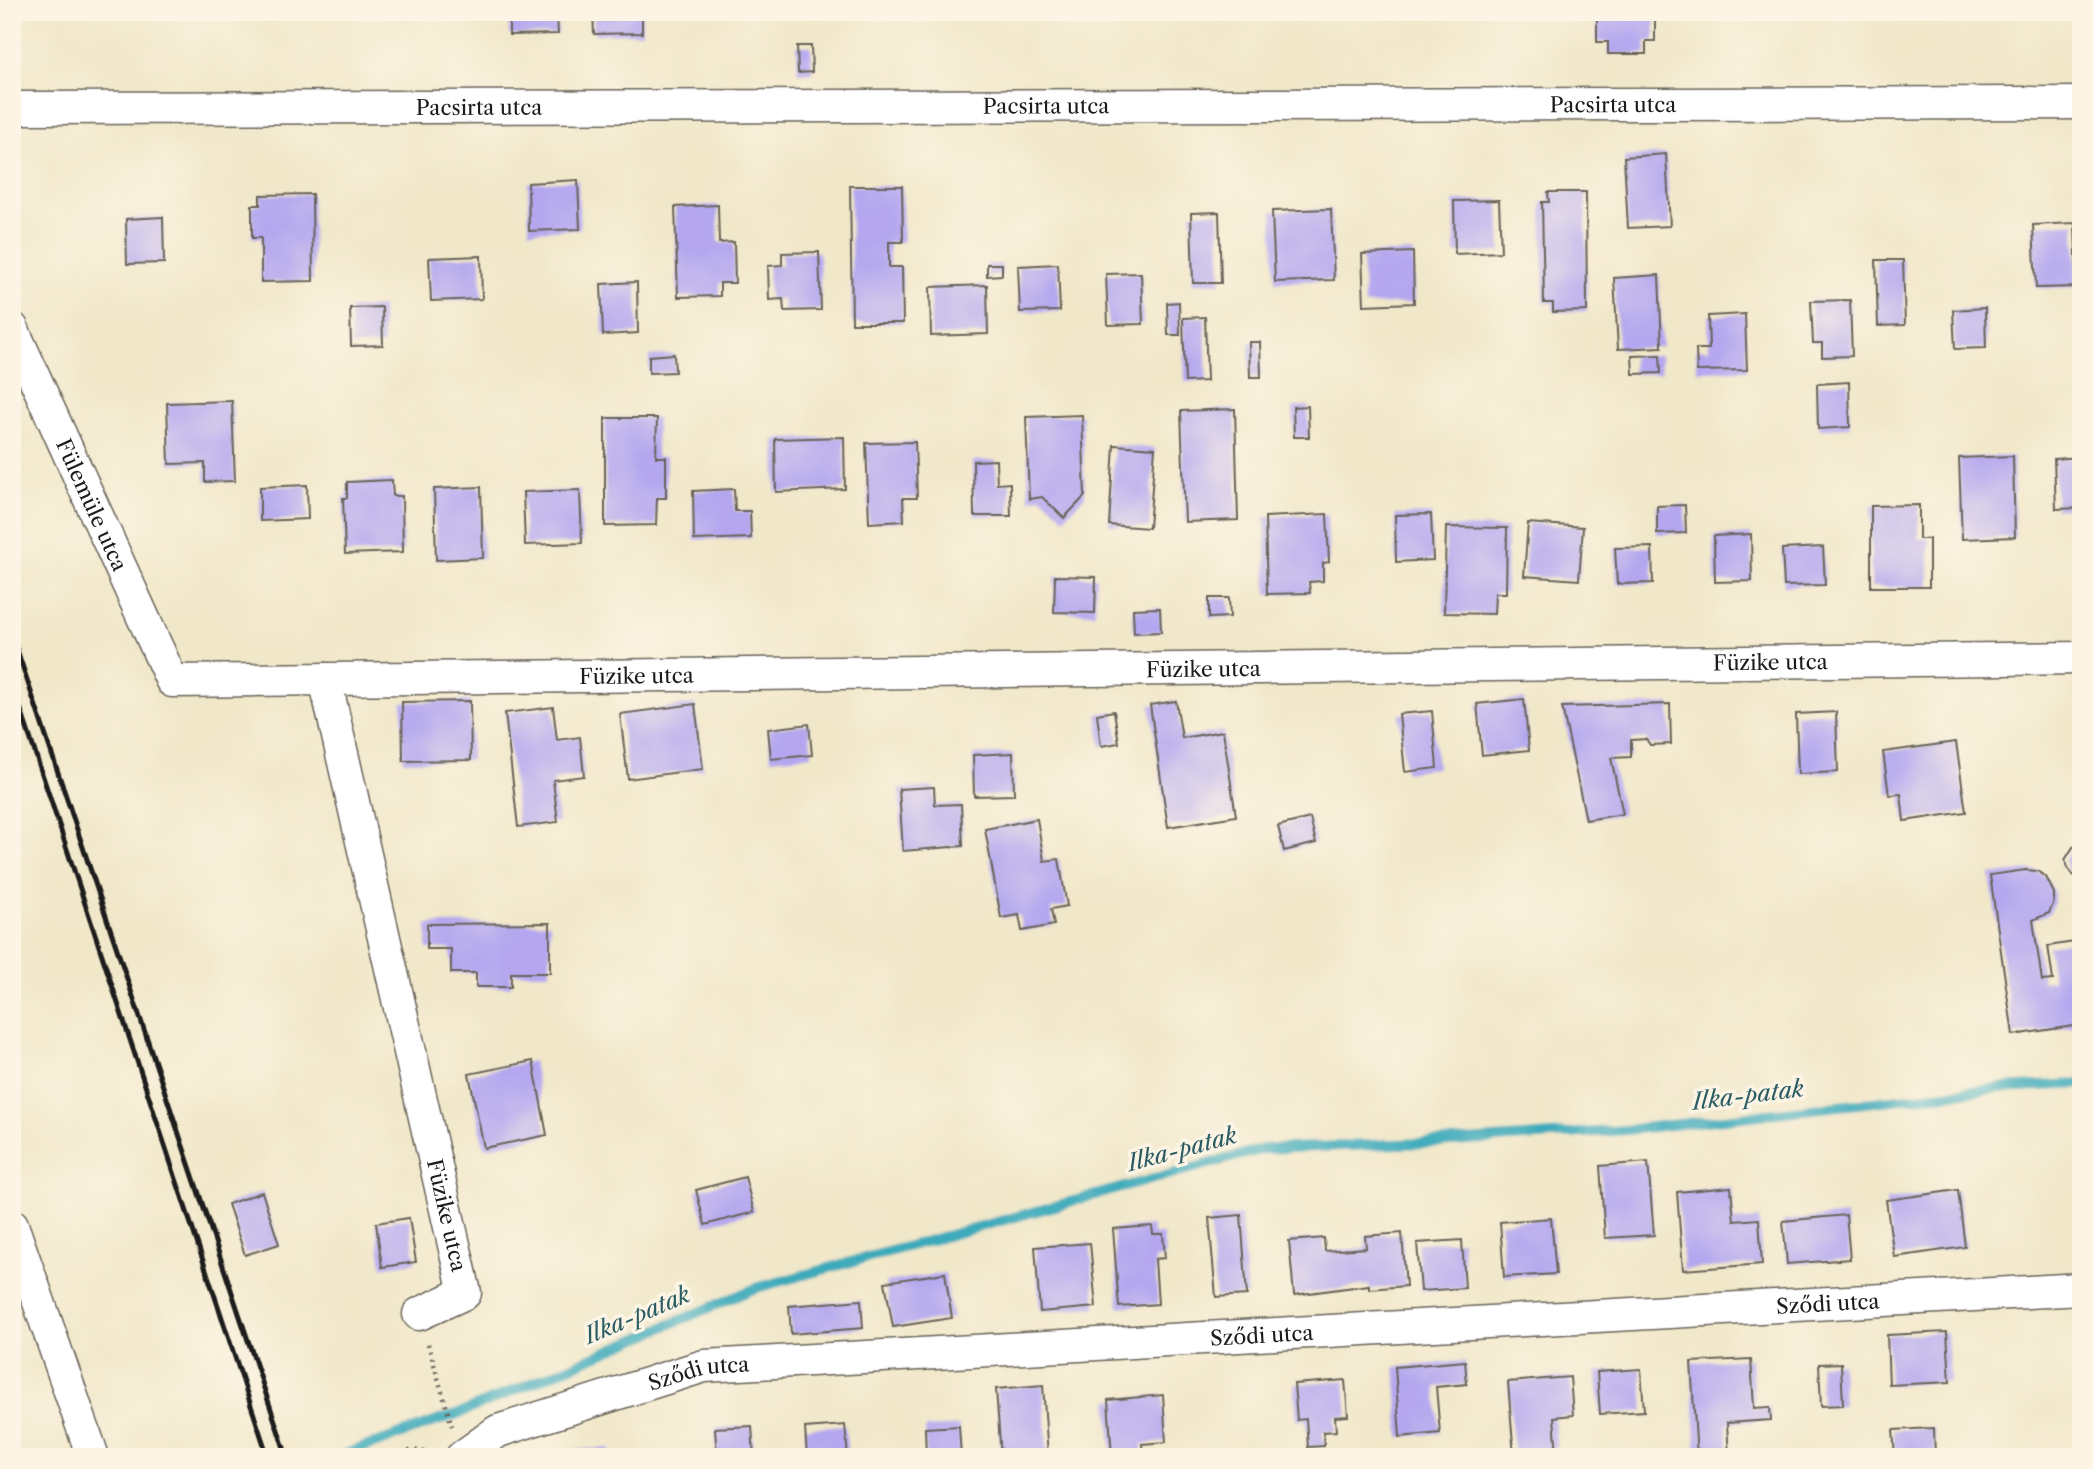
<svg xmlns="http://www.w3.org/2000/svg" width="2093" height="1469" font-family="'Libre Caslon Text',serif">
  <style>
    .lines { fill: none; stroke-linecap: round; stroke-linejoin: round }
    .stream { stroke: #3daabb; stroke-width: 10 }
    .building { fill: #b4a7ef }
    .minor-casing { stroke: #676359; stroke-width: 35 }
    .path { stroke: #676359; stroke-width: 4.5; stroke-dasharray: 2 5; stroke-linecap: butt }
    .minor { stroke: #fff; stroke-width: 32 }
    .rail { stroke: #1c1c1c; stroke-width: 5 }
    .labels { text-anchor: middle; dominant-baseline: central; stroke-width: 7; stroke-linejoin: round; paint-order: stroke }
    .street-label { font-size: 21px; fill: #1c1c1c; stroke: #fcf5e5 }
    .water-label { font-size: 23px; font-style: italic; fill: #2b5c64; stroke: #fcf5e5 }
  </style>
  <rect width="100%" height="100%" fill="#fcf5e5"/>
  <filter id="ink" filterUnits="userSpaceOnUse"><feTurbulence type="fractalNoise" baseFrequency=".0143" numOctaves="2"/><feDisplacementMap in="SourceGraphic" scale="14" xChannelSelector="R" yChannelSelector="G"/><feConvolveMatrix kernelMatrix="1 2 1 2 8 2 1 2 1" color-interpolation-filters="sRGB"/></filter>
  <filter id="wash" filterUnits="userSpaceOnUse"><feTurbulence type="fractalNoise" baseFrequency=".00686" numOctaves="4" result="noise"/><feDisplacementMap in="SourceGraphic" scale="28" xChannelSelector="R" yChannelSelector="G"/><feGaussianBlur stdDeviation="1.57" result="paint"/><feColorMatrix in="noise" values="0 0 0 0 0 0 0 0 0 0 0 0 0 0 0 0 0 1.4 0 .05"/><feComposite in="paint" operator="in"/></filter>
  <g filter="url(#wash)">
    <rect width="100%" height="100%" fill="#f1e7c9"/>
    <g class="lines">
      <path class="stream" d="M337 1457 468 1410 756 1288 1263 1149 1452 1142 1626 1130 1998 1088 2081 1084"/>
    </g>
    <g id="blocks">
      <g class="building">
        <path d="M509 12H557L558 34 509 35Z"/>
        <path d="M593 12H642V33L594 34Z"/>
        <path d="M1597 12H1655V41H1646V54H1608V42H1597Z"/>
        <path d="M797 46H811L812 72 798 73Z"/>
        <path d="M1666 154 1670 226 1628 228 1624 157Z"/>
        <path d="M578 180 580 229 529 231 528 183Z"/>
        <path d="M850 186H902L903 242H889V267H902L903 323H852Z"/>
        <path d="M1548 192H1586L1587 311 1553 312V303H1544L1542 202H1549Z"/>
        <path d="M312 194 313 281 261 282V238H252V205H260V195Z"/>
        <path d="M1499 200 1501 252 1455 254 1454 201Z"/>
        <path d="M718 205 719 243 734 242 735 283H720V296L678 297 675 207Z"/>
        <path d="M1331 209 1334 280 1275 282 1272 211Z"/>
        <path d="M1219 212 1221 283H1193L1191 213Z"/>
        <path d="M163 217 164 263 127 264 126 219Z"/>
        <path d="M2075 223 2077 287 2036 288 2033 225Z"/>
        <path d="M819 252 821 310 784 311 783 299 769 300 768 266 782 265V253Z"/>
        <path d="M1413 252 1414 303 1364 305 1362 254Z"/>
        <path d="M481 256 482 299 431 301 429 258Z"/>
        <path d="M1876 260H1903L1905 325 1878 326Z"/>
        <path d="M987 264H1002V275L987 276Z"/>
        <path d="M1058 264 1060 311 1020 312 1018 266Z"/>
        <path d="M1141 273 1143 324 1108 325 1106 274Z"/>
        <path d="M1659 275 1662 347 1618 349 1614 278Z"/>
        <path d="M637 282 638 333 603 335 601 284Z"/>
        <path d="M987 285 988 334 931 336 930 287Z"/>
        <path d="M1850 300 1852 356 1822 357V343H1813L1811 301Z"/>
        <path d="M1179 302 1180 335H1168L1167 303Z"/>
        <path d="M382 307 383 345 351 346 350 308Z"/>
        <path d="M1985 308 1986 348 1955 349 1953 310Z"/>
        <path d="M1745 314 1747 370 1697 371 1696 349H1709L1708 316Z"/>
        <path d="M1205 317 1207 381 1185 382 1183 318Z"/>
        <path d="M1249 342H1260L1261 377H1250Z"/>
        <path d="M674 354 675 372 649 373V356Z"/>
        <path d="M1660 355 1661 373 1633 374 1632 356Z"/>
        <path d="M1849 382 1850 427 1818 429 1817 384Z"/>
        <path d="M232 401 235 481 205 482V463L169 464 167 403Z"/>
        <path d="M1308 406 1309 437H1294L1293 407Z"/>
        <path d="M1235 409 1238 520 1185 522 1181 411Z"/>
        <path d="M1082 415 1085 496 1064 518 1042 497 1029 499 1026 417Z"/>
        <path d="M605 418H657L656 457H666V498H657L656 525 605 526Z"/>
        <path d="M844 437 845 489 776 492 775 439Z"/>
        <path d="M915 442 917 498H903L904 521 869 523 866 443Z"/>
        <path d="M1114 445 1155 448 1149 528 1109 525Z"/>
        <path d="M2013 456 2015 537 1962 539 1959 458Z"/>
        <path d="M2081 457V508L2056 509 2054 459Z"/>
        <path d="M996 460 997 484 1010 483 1011 516H974L973 461Z"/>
        <path d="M392 480 393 496H402L403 552 345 554 343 498H347V482Z"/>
        <path d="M307 485 308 519 260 521V487Z"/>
        <path d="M481 487 483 558 436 560 434 489Z"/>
        <path d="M734 489 735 511H750L751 538 694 540 693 491Z"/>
        <path d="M580 490 582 543 525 545 523 492Z"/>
        <path d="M1685 505 1686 533 1657 534V506Z"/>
        <path d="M1919 505V539H1929V587H1871V506Z"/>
        <path d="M1327 514 1329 562 1323 563V581L1309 582 1310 593 1267 594 1265 517Z"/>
        <path d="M1431 514 1433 560 1396 562 1395 515Z"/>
        <path d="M1528 523 1583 527 1579 580 1524 576Z"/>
        <path d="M1446 527 1507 528 1506 593H1495L1494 614 1444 613Z"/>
        <path d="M1751 534 1752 581 1715 582 1714 536Z"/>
        <path d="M1652 547 1653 583 1617 584 1615 548Z"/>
        <path d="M1823 547 1825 585 1784 586 1782 549Z"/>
        <path d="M1055 576 1096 577 1095 613 1054 612Z"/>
        <path d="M1209 598H1229L1230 617 1209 618Z"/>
        <path d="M1160 608 1161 632 1134 633 1133 609Z"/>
        <path d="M1524 699 1529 750 1482 755 1477 704Z"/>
        <path d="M470 701 471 760 403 761 402 702Z"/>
        <path d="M1176 701 1182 738 1223 731 1236 816 1168 827 1150 705Z"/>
        <path d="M695 704 703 769 628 779 620 714Z"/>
        <path d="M1670 704 1671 744 1650 745 1646 739 1631 740V757L1611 758 1623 814 1586 820 1562 707Z"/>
        <path d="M553 707 557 740 580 737 584 776 553 780 558 822 518 827 505 713Z"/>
        <path d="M1114 711 1119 743 1101 746 1097 714Z"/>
        <path d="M1432 711 1437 768 1405 772 1399 714Z"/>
        <path d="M1836 712 1838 772 1798 774 1796 714Z"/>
        <path d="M809 724 812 755 771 759 768 729Z"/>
        <path d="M1956 742 1966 812 1904 821 1901 794 1889 795 1883 752Z"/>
        <path d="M1013 753 1014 795 974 796 973 755Z"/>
        <path d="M934 787 935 805 961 804 963 846 903 851 899 789Z"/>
        <path d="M1310 818 1316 843 1284 851 1278 826Z"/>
        <path d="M1037 819 1044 861 1059 859 1067 906 1051 909 1054 925 1022 931 1019 915 1001 918 985 829Z"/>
        <path d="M2081 844V879L2073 875 2067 868 2065 860 2073 847Z"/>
        <path d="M2026 870 2037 871 2046 877 2054 893V902L2049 913 2033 920 2042 981 2053 980 2048 946 2081 941V1025L2013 1035 1990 875Z"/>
        <path d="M550 923V973H511V987H476V973H451V949H427V924Z"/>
        <path d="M533 1061 547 1135 484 1148 469 1074Z"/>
        <path d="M1648 1162 1654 1235 1605 1238 1600 1166Z"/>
        <path d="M745 1177 754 1212 705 1225 696 1190Z"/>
        <path d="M1731 1187 1734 1221 1759 1219 1762 1264 1683 1270 1677 1192Z"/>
        <path d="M1958 1190 1965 1247 1894 1257 1886 1200Z"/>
        <path d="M262 1192 279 1244 245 1255 228 1204Z"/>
        <path d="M1241 1215 1247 1295 1216 1297 1209 1218Z"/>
        <path d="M1846 1215 1850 1259 1787 1264 1783 1221Z"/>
        <path d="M409 1218 416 1262 382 1267 376 1223Z"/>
        <path d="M1551 1218 1556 1274 1504 1277 1500 1222Z"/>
        <path d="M1152 1226 1153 1234H1163L1165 1258 1155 1259 1158 1304 1119 1307 1113 1229Z"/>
        <path d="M1402 1233 1406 1286 1369 1289V1285L1294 1295 1289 1241 1324 1238 1325 1251 1366 1248 1365 1236Z"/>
        <path d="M1462 1240 1465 1288 1421 1291 1417 1243Z"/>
        <path d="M1090 1243 1096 1307 1040 1312 1035 1247Z"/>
        <path d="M945 1273 952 1318 893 1327 885 1282Z"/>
        <path d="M861 1300 863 1328 791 1334 789 1306Z"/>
        <path d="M1947 1332 1950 1382 1889 1385 1887 1335Z"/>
        <path d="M1751 1359 1754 1408 1770 1407 1771 1420 1727 1423 1729 1457H1697L1691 1362Z"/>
        <path d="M1465 1361 1467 1384 1436 1387 1440 1433 1400 1437 1395 1367Z"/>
        <path d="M1841 1363 1843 1405 1821 1406 1819 1364Z"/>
        <path d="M1641 1369 1644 1411 1600 1414 1597 1372Z"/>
        <path d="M1570 1377 1573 1415 1554 1417 1557 1455 1514 1457 1508 1382Z"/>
        <path d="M1345 1380 1348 1416 1335 1417 1336 1431 1323 1432 1324 1446 1308 1447 1306 1419 1297 1420 1294 1384Z"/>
        <path d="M1043 1385 1048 1457H1001L996 1389Z"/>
        <path d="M1163 1395 1166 1442 1142 1444 1143 1457H1112L1108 1400Z"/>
        <path d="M845 1425 848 1457H807L805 1428Z"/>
        <path d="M752 1426 754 1457H717L715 1428Z"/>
        <path d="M959 1426 961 1457H926L925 1428Z"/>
        <path d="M1934 1428 1935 1457H1895L1893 1430Z"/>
        <path d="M610 1448V1457H569V1450Z"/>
      </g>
    </g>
  </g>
  <g filter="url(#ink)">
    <use href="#blocks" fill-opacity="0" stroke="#676359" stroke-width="2"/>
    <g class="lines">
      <g class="minor-casing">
        <g id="minor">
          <path id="s1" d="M12 108 2081 103"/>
          <path id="s2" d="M12 328 172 681 2081 658"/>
          <path id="s3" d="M325 679 465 1293 419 1314"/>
          <path d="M12 1225 93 1457"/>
          <path id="s4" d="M462 1457 498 1431 704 1366 2081 1289"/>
        </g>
      </g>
      <g class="path">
        <path d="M428 1344 452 1426"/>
        <path d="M396 1457 412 1450 432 1453"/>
      </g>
      <use href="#minor" class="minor"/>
      <g class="rail">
        <path d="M12 635 287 1457"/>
        <path d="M12 683 268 1457"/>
      </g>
    </g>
  </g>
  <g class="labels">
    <g class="street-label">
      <text stroke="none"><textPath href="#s1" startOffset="1601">Pacsirta utca</textPath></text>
      <text stroke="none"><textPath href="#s1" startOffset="1034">Pacsirta utca</textPath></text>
      <text stroke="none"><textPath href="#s1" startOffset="467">Pacsirta utca</textPath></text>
      <text stroke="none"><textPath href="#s2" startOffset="194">Fülemüle utca</textPath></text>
      <text stroke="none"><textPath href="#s2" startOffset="1986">Füzike utca</textPath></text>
      <text stroke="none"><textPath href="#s2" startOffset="1419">Füzike utca</textPath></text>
      <text stroke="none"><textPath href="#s2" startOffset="852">Füzike utca</textPath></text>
      <text stroke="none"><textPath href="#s3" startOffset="550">Füzike utca</textPath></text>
      <text stroke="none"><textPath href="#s4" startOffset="1386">Sződi utca</textPath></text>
      <text stroke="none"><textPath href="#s4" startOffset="819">Sződi utca</textPath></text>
      <text stroke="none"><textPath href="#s4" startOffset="254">Sződi utca</textPath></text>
    </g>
    <g class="water-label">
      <text transform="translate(1748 1095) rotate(-7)">Ilka-patak</text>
      <text transform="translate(1182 1149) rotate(-15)">Ilka-patak</text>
      <text transform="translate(637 1315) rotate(-23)">Ilka-patak</text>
    </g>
  </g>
  <rect width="2093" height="1469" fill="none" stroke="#fcf5e5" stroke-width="42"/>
</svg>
